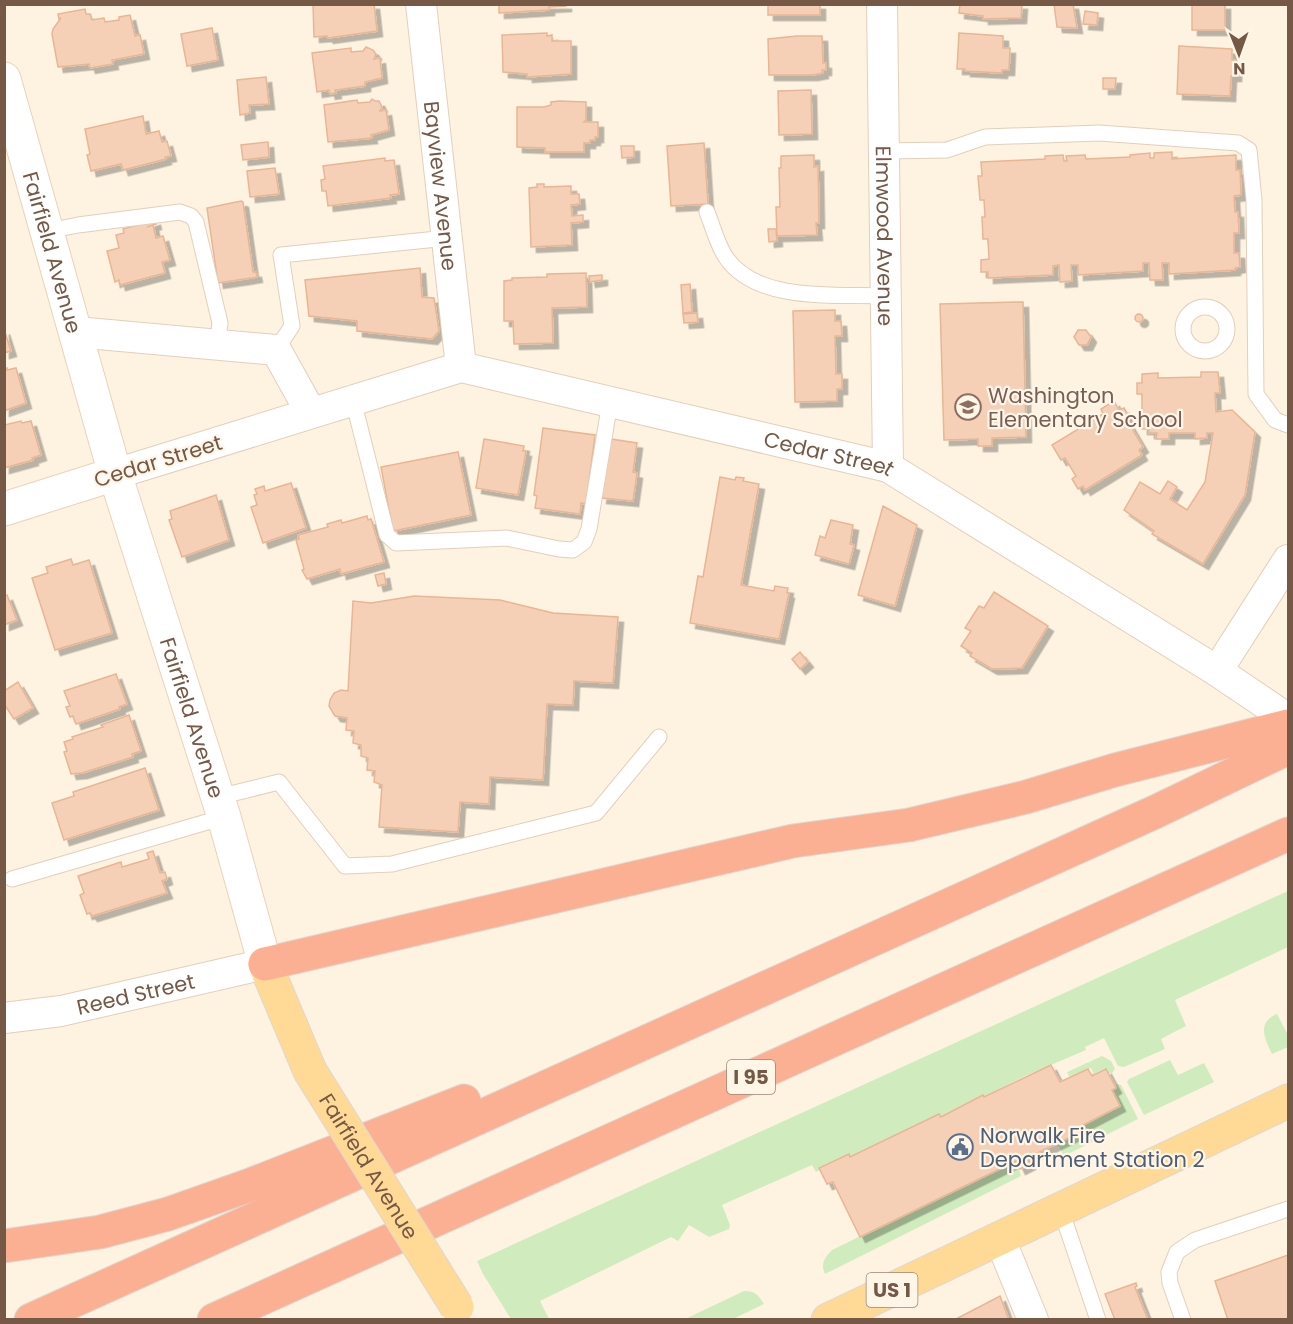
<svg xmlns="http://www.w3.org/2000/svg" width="1293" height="1324" font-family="Poppins,sans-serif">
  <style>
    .green { fill: #d0ecbe }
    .building { fill: #f5d0b6; stroke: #e8b695; stroke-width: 1.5; filter: url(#shadow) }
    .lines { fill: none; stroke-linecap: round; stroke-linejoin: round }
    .lane-casing { stroke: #e2cfbc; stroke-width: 17 }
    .street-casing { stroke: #e2cfbc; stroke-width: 32 }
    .secondary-casing { stroke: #ead2bb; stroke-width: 35 }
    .primary-casing { stroke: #ded7d3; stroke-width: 35 }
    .highway-casing { stroke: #ded7d3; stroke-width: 35 }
    .lane { stroke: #fff; stroke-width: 15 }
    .street { stroke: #fff; stroke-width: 30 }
    .secondary { stroke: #fff; stroke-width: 33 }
    .primary { stroke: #ffda96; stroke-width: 33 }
    .highway { stroke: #fcb093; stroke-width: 33 }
    .primary-bridge-casing { stroke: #ded7d3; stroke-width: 35; stroke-linecap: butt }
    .primary-bridge { stroke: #ffda96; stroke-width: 33 }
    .labels { text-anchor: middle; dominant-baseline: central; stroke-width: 4.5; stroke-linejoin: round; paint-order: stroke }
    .shield { fill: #fff6e8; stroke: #9f8777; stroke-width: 1.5 }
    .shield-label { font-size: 20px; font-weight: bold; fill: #765846 }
    .street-label { font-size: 21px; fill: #765846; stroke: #fff6e8 }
    .education-label { font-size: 21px; fill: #785e54; stroke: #fff6e8; text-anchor: start }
    .service-label { font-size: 21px; fill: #4e5e75; stroke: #fff6e8; text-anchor: start }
  </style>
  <defs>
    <filter id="shadow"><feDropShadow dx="5.5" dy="5.5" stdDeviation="0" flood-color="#0004"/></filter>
  </defs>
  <rect width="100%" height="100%" fill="#fef3e0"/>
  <g class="green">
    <path d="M1288 891V947L1175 1000 1186 1026 1161 1039 1165 1049 1124 1067 1118 1066 1104 1038 1085 1047 1086 1050 1025 1076 942 1118 940 1115 849 1160 847 1157 816 1172 812 1165 722 1205 730 1225 729 1229 709 1237 689 1225 678 1241 671 1237 540 1301 549 1319H511L483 1274 477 1261Z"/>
    <path d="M1277 1014 1288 1035V1047L1272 1054C1265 1040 1256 1022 1277 1014Z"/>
    <path d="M1102 1056 1111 1061 1115 1069 1112 1073H1106L1104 1069 1094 1074 1091 1068 1070 1078 1067 1072Z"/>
    <path d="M1170 1060 1178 1075 1204 1063 1214 1082 1144 1115 1127 1082 1129 1079Z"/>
    <path d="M1117 1084 1121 1085 1138 1119 1064 1156 1057 1143 1085 1130 1083 1125 1120 1107 1112 1090Z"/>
    <path d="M1014 1161 1016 1166H1018L1021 1176 825 1274C820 1264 825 1257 832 1250Z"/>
    <path d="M744 1291C756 1291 758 1295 764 1304L733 1319H685Z"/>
  </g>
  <g class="building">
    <path d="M313 4H374L377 31 328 38 327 36 314 37Z"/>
    <path d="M499 4H566V6L549 7V10L499 13Z"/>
    <rect x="768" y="4" width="52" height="11"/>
    <path d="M960 4H1022L1021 18 983 19V16L959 13Z"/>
    <path d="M1054 4H1073L1077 28 1057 27Z"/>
    <rect x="1192" y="4" width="33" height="26"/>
    <path d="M85 9 86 14H90L92 20 104 18 105 22 119 20V17L130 15 135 36 140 35 144 54 112 60 113 64 90 68 89 64 58 67 52 34 53 29 61 18 59 19 58 14Z"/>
    <path d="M1085 11 1098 13 1097 25 1083 24Z"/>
    <path d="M212 28 218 60 187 66 181 34Z"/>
    <path d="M547 33V36L552 35V41H571V74L527 77V74L503 72 502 35Z"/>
    <path d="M959 33 1003 36V48H1010L1009 70H1002V73L965 71V69H957Z"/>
    <path d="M797 36H822L823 63H826V70H822L823 73 813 75H769L768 39Z"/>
    <path d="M1179 46 1232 49V60H1237L1236 76H1231L1230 96 1177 94Z"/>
    <path d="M366 47 373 50 376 54 374 59 380 58 382 78 365 82V86L335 90 336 93 330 94 329 90 317 92 312 53 351 48V52L363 51Z"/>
    <path d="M266 77 269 104 249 105 250 113 240 115 237 80Z"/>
    <path d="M1103 78H1116L1115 89H1103Z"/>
    <path d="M811 90 812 134 779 135 778 91Z"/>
    <path d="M372 99 375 101H379L382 107 380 111 386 110 389 130 371 135 372 138 328 142 324 105 357 100 358 103 370 102Z"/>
    <path d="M559 101 586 102V120L584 122H598V137H595V140H590V143H584V152H545V148L517 147V107H544L551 105V102Z"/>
    <path d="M143 116 146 134 159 131 162 142 167 141 171 156 165 157 166 159 123 170 121 164 91 171 87 155 90 154 85 129Z"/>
    <path d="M268 142 269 157 243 160 241 145Z"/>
    <path d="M704 143 708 204 671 206 667 146Z"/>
    <path d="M621 146H634V157L622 158Z"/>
    <path d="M1172 152V159L1236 155V170H1240L1241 195 1234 196 1235 212H1238L1239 233H1234V253H1239L1240 267 1235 268V270L1169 274V263H1162L1163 280H1150L1149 263H1143V271L1078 275V265H1071L1072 281 1060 282 1059 265 1053 266V275L988 278V272H981V260L989 259 988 239H983L982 217H985L984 200H980L978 176H982L981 162 1045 159V156L1063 155 1064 161H1067L1066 156 1085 155 1086 159 1130 157V155L1150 153V158H1154V153Z"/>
    <path d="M814 155V167L818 166 819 223H816L817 235 777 236 776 207H780L779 168H781V156Z"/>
    <path d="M385 158V161L394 160 399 194 390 195 391 198 328 206 326 191H322L321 180 325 179 323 166Z"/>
    <path d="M275 168 279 194 250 197 247 171Z"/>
    <path d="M537 184H544V187L571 186V194H579L580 204 571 205 572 216 583 215V222L571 223 572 245 531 247 529 188 537 187Z"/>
    <path d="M241 201 243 202 253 272H256L257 277 218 283 207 208Z"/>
    <path d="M155 220 156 224 147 227 153 225 156 238 163 236 170 260 162 262 165 273 120 285 119 280 115 282 107 251 119 248 116 235 124 233 123 229Z"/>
    <path d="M768 229H776L777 241 769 242Z"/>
    <path d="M420 268 422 297 434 298 439 331 432 339 357 331V321L309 316 305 280Z"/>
    <path d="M586 273 587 307 552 308 553 343 514 344 513 321H504V281L512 280V278L547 277V274Z"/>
    <path d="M602 275V280L590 282 589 276Z"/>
    <path d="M690 284 692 312 683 313 681 285Z"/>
    <path d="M1023 302 1026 437 992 438V446H978V439L944 440 940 304Z"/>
    <path d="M835 310V321H841L842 336H835L836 374H842V389H837V401L795 402 793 311Z"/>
    <path d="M697 313 698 322 684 323 683 314Z"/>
    <circle cx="1139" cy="318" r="4"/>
    <path d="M4 329 11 351 4 353Z"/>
    <path d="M1078 330H1086L1091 337 1087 345H1079L1074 337Z"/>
    <path d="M7 368V370L16 368 26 403 4 411V369Z"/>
    <path d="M1201 372H1218L1220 393H1215L1216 412 1232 410 1255 432 1245 495 1203 564 1152 534 1154 531 1124 510 1140 482 1160 494 1168 481 1177 487 1170 499 1187 510 1205 482 1213 433H1207V438L1195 439V433H1169V439H1156L1157 433H1149V429H1142V394H1137V383H1142V374L1158 373V378L1201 377Z"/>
    <path d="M1114 401 1119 410 1124 408 1130 418 1127 420 1143 447 1139 450 1142 455 1085 490 1083 486 1078 489 1072 479 1076 476 1065 458 1061 460 1052 445 1103 414 1101 409Z"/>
    <path d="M21 421 22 423 31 421 41 455 32 458 33 460 4 468V425Z"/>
    <path d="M543 428 595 435 586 504 581 503 580 514 535 508 537 496 534 495Z"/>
    <path d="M484 439 524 446 523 451H526L518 495 476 488Z"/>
    <path d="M611 439 637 443 633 472 637 473 633 501 601 498Z"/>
    <path d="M458 452 471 515 393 531 381 467Z"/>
    <path d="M720 477 735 480 736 477 744 478 743 481 759 484 741 585 774 591 775 586 788 588 787 593H789L779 639 690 623 698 576 703 577Z"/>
    <path d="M291 483 306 528 263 543 251 507 257 505 254 495 257 494 255 489 264 486 265 491Z"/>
    <path d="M216 495 229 540 182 557 169 520 172 519 170 511Z"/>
    <path d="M883 506 917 525 895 606 858 595Z"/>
    <path d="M367 516 368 520 371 519 384 562 341 574 340 569 307 579 302 570 304 569 296 540 299 539 298 535 328 527 327 524 341 520 342 523Z"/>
    <path d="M831 520 853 525 850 544 854 545 849 564 815 555 820 536 825 538Z"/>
    <path d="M71 559 73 565 89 560 112 633 55 650 32 578 48 573 46 567Z"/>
    <path d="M384 573 386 584 378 586 375 575Z"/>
    <path d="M994 592 1048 626 1022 668 992 669 970 656 972 653 961 646 971 631 965 628 979 606 984 608Z"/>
    <path d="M7 595 17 620 4 625V596Z"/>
    <path d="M414 596 500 600 553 613 618 617 613 683 574 681 573 705 547 704 543 780 490 777 489 804 460 802 458 832 379 827 382 785 374 782 375 771 367 770 368 758 361 756V745L353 743 354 731 346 730 347 718 335 716 329 706 330 700 334 693 341 690 348 691 353 601 371 603Z"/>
    <path d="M800 652 808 662 800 669 792 659Z"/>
    <path d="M116 674 127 704 119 707 120 709 76 724 73 716 70 717 66 707 70 706 64 691Z"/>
    <path d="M18 682 33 708 14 719 4 704V691Z"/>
    <path d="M129 715 141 751 132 754 133 757 82 773 71 774 64 752 67 751 64 742 73 739 72 737 103 727 101 725Z"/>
    <path d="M145 768 159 810 64 840 52 803 74 796 73 792Z"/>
    <path d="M153 851 160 873 165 872 167 879 162 881 167 893 92 916 90 913 87 914 80 895 84 893 78 876 121 862 122 867 149 859 147 853Z"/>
    <path d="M1051 1065 1060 1082 1088 1069 1092 1076 1106 1069 1116 1088 1112 1090 1120 1106 1083 1125 1085 1130 1027 1158 1030 1164 1020 1169 1016 1161 860 1237 833 1182 827 1184 819 1168 849 1154 850 1157 939 1114 941 1117 983 1095 984 1097Z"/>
    <path d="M1288 1255V1320H1228L1215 1281Z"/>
    <path d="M1136 1283 1137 1286 1135 1287 1148 1320H1115L1105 1294Z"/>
    <path d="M1000 1296 1009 1320H956V1319Z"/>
  </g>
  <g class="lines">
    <g class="lane-casing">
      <g id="lane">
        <path d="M884 151 947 150 985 137 1099 133 1238 143 1249 150 1254 200 1256 394 1275 420 1288 425"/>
        <path d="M707 212C713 227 718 247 727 259 759 303 837 294 885 296"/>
        <path d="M48 231 78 225 180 212 191 216 196 222 220 323 217 345"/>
        <circle cx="1205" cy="329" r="22"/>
        <path d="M276 350 292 326 281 255 447 238"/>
        <path d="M353 400 387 535 396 543 507 538 559 549 573 550 584 542 589 529 610 402"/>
        <path d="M218 797 279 782 345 866 392 864 596 813 659 737"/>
        <path d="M12 879 224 817"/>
        <path d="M1061 1210 1098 1320"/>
        <path d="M1183 1320 1170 1283 1169 1272 1177 1252 1195 1240 1288 1209"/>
      </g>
    </g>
    <g class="street-casing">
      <g id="street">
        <path id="s1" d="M421 4 461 367"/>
        <path id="s2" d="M882 4 888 467"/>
        <path d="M76 332 276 350 311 413"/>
        <path id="s3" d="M115 474 461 367 888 467 1217 671 1288 719"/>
        <path d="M1217 671 1288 560"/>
        <path id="s4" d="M4 1018 61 1011 265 964"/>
        <path d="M1000 1239 1033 1320"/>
      </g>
    </g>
    <g class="secondary-casing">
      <g id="secondary">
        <path id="s5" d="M4 79 115 474 224 817 265 964"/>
        <path d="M4 509 115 474"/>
      </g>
    </g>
    <g class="primary-casing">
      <g id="primary">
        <path d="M265 964 310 1071"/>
        <path d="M828 1320 1288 1101"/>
      </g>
    </g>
    <g class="highway-casing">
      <g id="highway">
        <path d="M265 964 793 841 909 825 1026 797 1115 770 1288 726"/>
        <path d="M4 1246 100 1232 168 1214 250 1185 464 1101"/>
        <path d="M31 1320 1155 812 1288 748"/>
        <path d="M214 1320 1288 834"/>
      </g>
    </g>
    <use href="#lane" class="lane"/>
    <use href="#street" class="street"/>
    <use href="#secondary" class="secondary"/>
    <use href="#primary" class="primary"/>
    <use href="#highway" class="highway"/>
    <g class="primary-bridge-casing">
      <g id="primary-bridge">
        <path id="s6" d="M310 1071 457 1307"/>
      </g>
    </g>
    <use href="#primary-bridge" class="primary-bridge"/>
  </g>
  <defs>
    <g id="school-ring" transform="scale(1.35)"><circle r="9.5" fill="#fff6e8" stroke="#8d6e63" stroke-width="1.5"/><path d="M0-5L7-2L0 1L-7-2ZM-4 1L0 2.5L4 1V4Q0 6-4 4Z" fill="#8d6e63"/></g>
    <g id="civic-ring" transform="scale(1.35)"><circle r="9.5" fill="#fff6e8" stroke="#5c6f8a" stroke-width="1.5"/><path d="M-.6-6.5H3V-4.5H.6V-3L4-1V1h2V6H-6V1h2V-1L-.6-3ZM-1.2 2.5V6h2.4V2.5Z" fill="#5c6f8a"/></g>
  </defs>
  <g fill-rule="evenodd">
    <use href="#school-ring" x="968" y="407"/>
    <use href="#civic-ring" x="960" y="1147"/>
  </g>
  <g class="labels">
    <g class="shield">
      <rect x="727" y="1060" width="48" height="34" rx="4.5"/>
      <rect x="866.5" y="1273" width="51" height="34" rx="4.5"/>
    </g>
    <g class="shield-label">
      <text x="751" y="1077">I 95</text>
      <text x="892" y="1290">US 1</text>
    </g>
    <g class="street-label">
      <text stroke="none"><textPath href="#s1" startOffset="183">Bayview Avenue</textPath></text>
      <text stroke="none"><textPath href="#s2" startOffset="232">Elmwood Avenue</textPath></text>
      <text stroke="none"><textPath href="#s5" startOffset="180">Fairfield Avenue</textPath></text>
      <text stroke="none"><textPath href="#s3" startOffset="740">Cedar Street</textPath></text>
      <text transform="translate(158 461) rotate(-17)">Cedar Street</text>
      <text stroke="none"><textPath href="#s5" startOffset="666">Fairfield Avenue</textPath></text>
      <text stroke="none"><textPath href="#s4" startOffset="134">Reed Street</textPath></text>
      <text stroke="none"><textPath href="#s6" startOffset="112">Fairfield Avenue</textPath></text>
    </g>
    <g class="education-label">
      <text x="988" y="395">Washington<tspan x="988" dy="24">Elementary School</tspan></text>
    </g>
    <g class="service-label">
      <text x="980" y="1135">Norwalk Fire<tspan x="980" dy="24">Department Station 2</tspan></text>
    </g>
  </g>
  <rect width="1293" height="1324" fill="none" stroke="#765846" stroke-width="12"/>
  <g transform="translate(1239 54) rotate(179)" stroke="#fff6e8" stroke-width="4.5" paint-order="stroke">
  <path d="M0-4.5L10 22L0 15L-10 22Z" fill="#765846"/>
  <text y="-9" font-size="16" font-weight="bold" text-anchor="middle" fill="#765846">N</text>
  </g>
</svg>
